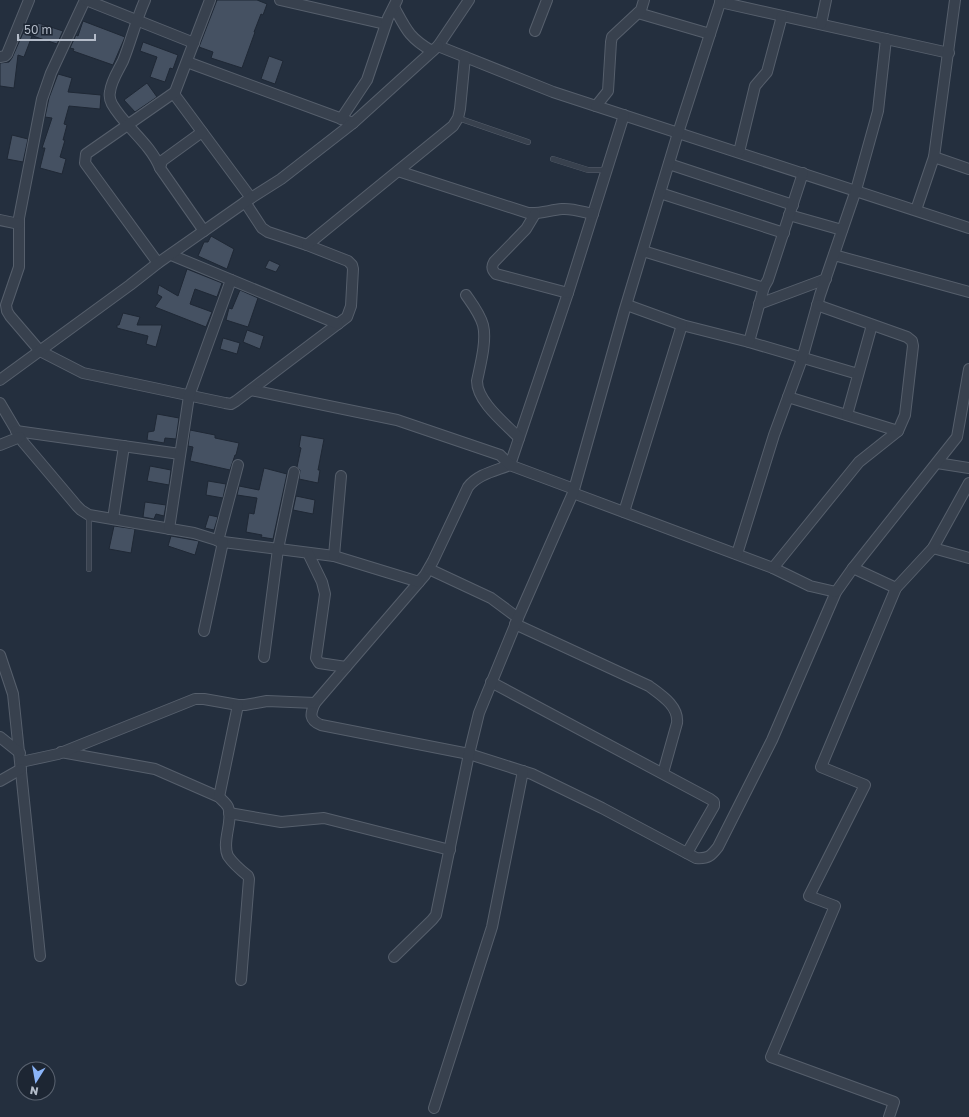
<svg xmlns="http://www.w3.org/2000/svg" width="969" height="1117" font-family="'Golos Text',sans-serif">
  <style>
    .building { fill: #455162; stroke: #1f2835 }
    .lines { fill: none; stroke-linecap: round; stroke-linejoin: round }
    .service-casing { stroke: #565f6c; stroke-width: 6 }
    .minor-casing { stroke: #565f6c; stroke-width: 12 }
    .service { stroke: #38414e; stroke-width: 5 }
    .minor { stroke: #38414e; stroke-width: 10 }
  </style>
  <rect width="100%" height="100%" fill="#242f3e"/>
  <g class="building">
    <path d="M217 0H257L267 4 263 15 261 14 254 32H255L242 68 211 58 213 52 199 47Z"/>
    <path d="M83 21 125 37 113 65 73 51 74 49 70 48 76 35 78 36Z"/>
    <path d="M38 23 63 31 57 44 33 36Z"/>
    <path d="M23 33 32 36 24 57 18 55 14 88 0 86V63L9 62 12 58Z"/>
    <path d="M143 42 178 55 173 69 170 68 165 82 150 77 157 57 140 51Z"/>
    <path d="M269 56 283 61 275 84 261 79Z"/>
    <path d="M58 74 72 78 68 92 101 95 100 109 69 106 64 124 67 125 63 140H65L60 157 66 159 62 174 40 168 45 148H42L52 118 45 117 49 98Z"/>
    <path d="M147 83 157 97 135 112 124 100Z"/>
    <path d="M12 135 28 139 23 162 7 159Z"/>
    <path d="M211 236 234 249 227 269 198 256 204 242H208Z"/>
    <path d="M269 260 280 265 276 272 265 268Z"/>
    <path d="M187 269 222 283 217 297 195 289 190 304 212 312 206 327 155 307 162 297 157 294 159 285 178 296Z"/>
    <path d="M240 290 258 298 248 327 226 320 229 308 232 309Z"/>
    <path d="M123 313 140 317 137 325H162L156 347 146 344 148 336 117 328V325H119Z"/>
    <path d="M247 330 264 336 260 349 243 342Z"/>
    <path d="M223 338 240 343 237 354 220 349Z"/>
    <path d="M157 414 179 418 176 439 165 438 164 443 147 440 148 432 154 431Z"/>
    <path d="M190 430 215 435V438L239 443 236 455H235L230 470 190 461 193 447 188 446Z"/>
    <path d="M301 435 324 439 318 470H320L318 483 299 479 300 470 297 467 301 448 299 447Z"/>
    <path d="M150 466 171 470 169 485 147 481Z"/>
    <path d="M264 468 287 474 273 539 261 537 262 535 246 532 249 513 254 514 257 498 237 495 239 486 259 490Z"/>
    <path d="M208 481 226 484 223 498 206 495Z"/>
    <path d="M296 496 315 500 313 514 293 510Z"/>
    <path d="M145 502 166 505 164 516 156 514 154 519 143 517Z"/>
    <path d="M209 515 218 517 214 530 205 528Z"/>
    <path d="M114 526 135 529 131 553 109 549Z"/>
    <path d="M171 536 199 541 195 555 168 546Z"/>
  </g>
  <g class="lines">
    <g class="service-casing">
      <g id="service">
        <path d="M458 118 528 142"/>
        <path d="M553 159 588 170H606"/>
        <path d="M89 515V569"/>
      </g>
    </g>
    <g class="minor-casing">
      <g id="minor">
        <path d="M85 0 51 73 42 99 19 218V267L6 305 7 311 10 316 40 351 83 373 225 403 231 404 236 401 347 317 351 306 353 269 352 265 348 261 307 245 268 232 262 228 245 202"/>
        <path d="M86 0 194 43"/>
        <path d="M145 0C136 20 131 41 123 61 118 71 111 81 110 92 109 96 110 100 112 104 125 127 150 143 160 168"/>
        <path d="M280 0 385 24"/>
        <path d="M469 0 438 46 553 92 969 228"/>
        <path d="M720 2 949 53"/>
        <path d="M394 7C406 29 409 38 432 51"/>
        <path d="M638 13 710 34"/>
        <path d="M821 24 826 0"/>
        <path d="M535 31 547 0"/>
        <path d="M0 57 5 56 7 54 29 0"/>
        <path d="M187 62 353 123"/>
        <path d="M174 94 251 198"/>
        <path d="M596 106 608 91 611 42 612 37 641 10 644 0"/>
        <path d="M624 115 568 293 510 465C495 471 478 474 468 487L433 561 425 575 315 703C310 714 309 720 321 725L469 754 532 774 602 808 696 858C708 859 711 856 718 847L772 740 836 592 853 568"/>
        <path d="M341 119 367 80 388 18 397 0"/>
        <path d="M202 132 162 161 160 168 204 231"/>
        <path d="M739 152 755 86 767 72 782 16"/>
        <path d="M934 157 969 169"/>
        <path d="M669 164 793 205"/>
        <path d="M398 171 528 213C540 214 550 210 562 209 572 208 583 212 593 214"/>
        <path d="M660 193 784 233"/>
        <path d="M916 210 934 157 955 0"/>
        <path d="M535 214 526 229 494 262C491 267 492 270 496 274L568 293"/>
        <path d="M789 215 842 230"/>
        <path d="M0 220 19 224"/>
        <path d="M307 245 453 126 458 118 460 109 465 57"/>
        <path d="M643 251 761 287H764L768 280 803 173"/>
        <path d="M171 255 338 324"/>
        <path d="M834 255 969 292"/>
        <path d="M158 263 85 163 86 154 175 92 210 0"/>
        <path d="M466 295C473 305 480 314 483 325 487 341 480 366 477 381 477 402 506 424 519 438"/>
        <path d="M759 304 826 279"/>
        <path d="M627 305 682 325 749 342 858 374"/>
        <path d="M749 342 764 287"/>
        <path d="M0 380 130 285 158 263 251 198 281 179 353 123 438 46"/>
        <path d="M251 390 397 420 500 455 510 465 515 467 574 489"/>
        <path d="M788 397 898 431"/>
        <path d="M0 403 23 442 77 506 81 510 89 515 194 533 223 542 334 556 419 582"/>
        <path d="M847 415 872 325"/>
        <path d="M16 431 180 454"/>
        <path d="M0 445 20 437"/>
        <path d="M937 463 969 468"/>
        <path d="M573 493 773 568 810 586 836 592"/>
        <path d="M624 512 682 325"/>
        <path d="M113 519 124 446"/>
        <path d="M169 529 189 396 231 280"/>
        <path d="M218 541 238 465"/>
        <path d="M933 548 969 558"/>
        <path d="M308 553 322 582 325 594 316 658 319 663 346 667"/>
        <path d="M737 554 774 435 802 359 820 295 856 190 878 111 886 39"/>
        <path d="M334 556 341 476"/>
        <path d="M773 568 859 462 898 431 905 415 913 346 912 341 907 337 817 305"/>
        <path d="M429 569 491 598 518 618"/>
        <path d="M896 588 933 548 969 483"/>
        <path d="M515 624 649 686C661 695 679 706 677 723L663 773"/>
        <path d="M204 631 223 542"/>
        <path d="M0 655 13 694 40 956"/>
        <path d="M264 657 278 549 294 472"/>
        <path d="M491 682 710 799 714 802V806L687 853"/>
        <path d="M0 737 20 753"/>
        <path d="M61 752 155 769 219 797C222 800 226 803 228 807 234 820 221 842 228 856 232 862 243 872 248 876L249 879 241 980"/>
        <path d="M21 762 58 754 195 699H204L238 705H245L267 701 315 703"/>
        <path d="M0 781 21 769"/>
        <path d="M219 797 238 705"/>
        <path d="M229 813 281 822 324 818 450 850"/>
        <path d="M394 957 432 920 436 915 469 754 479 713 518 618 573 493 624 312 678 133 721 0"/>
        <path d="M434 1108 492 927 523 771"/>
        <path d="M889 1117 894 1102 771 1057 835 906 809 896 865 785 821 767 896 588 853 568 957 437 969 369"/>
      </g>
    </g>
    <use href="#service" class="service"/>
    <use href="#minor" class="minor"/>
  </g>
  <g transform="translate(36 1081) rotate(191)"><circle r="19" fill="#1d2633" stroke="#59626f"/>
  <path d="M0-3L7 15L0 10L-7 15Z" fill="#8ab4f8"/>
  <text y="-6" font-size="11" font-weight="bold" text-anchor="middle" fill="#b4bcc9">N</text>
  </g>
  <path d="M18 34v6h77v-6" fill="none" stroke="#b4bcc9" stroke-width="2"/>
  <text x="24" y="34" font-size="12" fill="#b4bcc9" stroke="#1d2633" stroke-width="3" paint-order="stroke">50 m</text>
</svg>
